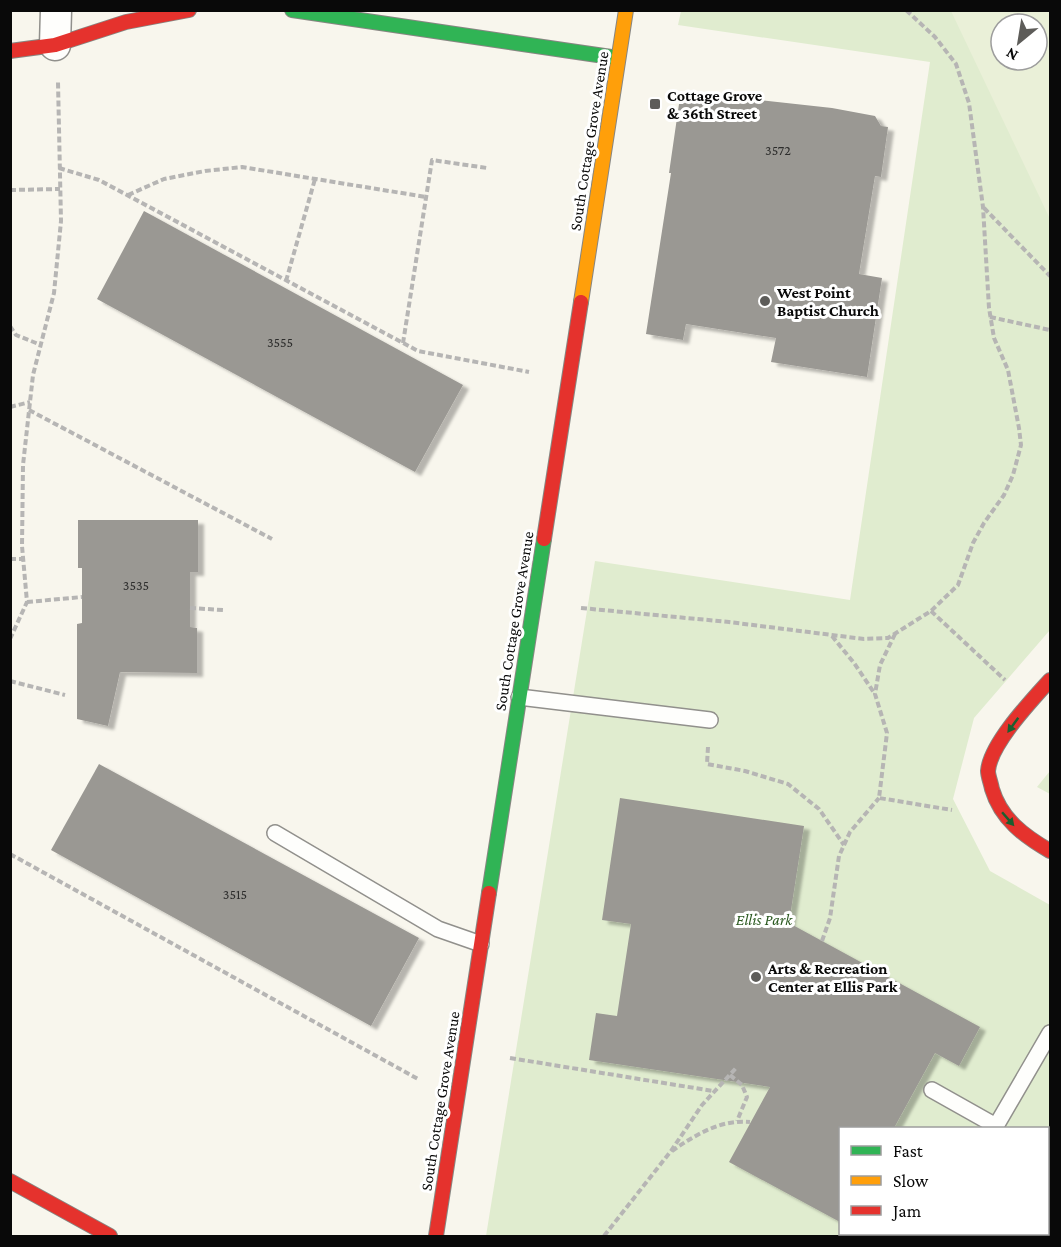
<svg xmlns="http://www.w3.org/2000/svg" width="1061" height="1247" font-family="'Crimson Pro',serif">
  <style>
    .green { fill: #e0eccf; fill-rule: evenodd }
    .pitch { fill: #eaf0d8; fill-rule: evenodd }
    .building { fill: #9a9893; filter: url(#shadow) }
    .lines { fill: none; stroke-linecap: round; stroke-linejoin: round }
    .lane-casing { stroke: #91908c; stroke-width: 18 }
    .street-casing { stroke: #91908c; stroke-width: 33 }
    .fast-casing { stroke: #878682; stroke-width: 16 }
    .slow-casing { stroke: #878682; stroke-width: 16 }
    .jam-casing { stroke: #878682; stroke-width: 16 }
    .path { stroke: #b6b5b4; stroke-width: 4; stroke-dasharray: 6 3; stroke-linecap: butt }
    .lane { stroke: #fefefc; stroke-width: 15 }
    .street { stroke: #fefefc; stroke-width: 30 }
    .fast { stroke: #30b455; stroke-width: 14 }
    .slow { stroke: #ff9f0a; stroke-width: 14 }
    .jam { stroke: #e5322d; stroke-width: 14 }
    .oneway { fill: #1c5e2f }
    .poi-dot { fill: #5d5c59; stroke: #fff; stroke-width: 2 }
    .labels { text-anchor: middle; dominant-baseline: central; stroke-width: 6; stroke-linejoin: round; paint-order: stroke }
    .number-label { font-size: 14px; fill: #2d2d2c }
    .poi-label { font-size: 16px; font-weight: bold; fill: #090909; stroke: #fff; text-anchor: start }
    .street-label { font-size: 16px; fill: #090909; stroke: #fff }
    .park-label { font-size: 16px; font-style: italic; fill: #2c5a21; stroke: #fff }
  </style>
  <defs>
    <filter id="shadow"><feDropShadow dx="6" dy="4" stdDeviation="1.5" flood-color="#0004"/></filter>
  </defs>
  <rect width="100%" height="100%" fill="#f8f6ed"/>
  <g class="green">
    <path d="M681 11H1050V630L974 718 953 799 990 871 1050 905V1222L1048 1220V1128H840V1234H906L904 1236H486L595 561 850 600 930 62 678 25ZM1001 24H1037V60H1001Z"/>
    <path d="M1050 771V794L1037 787Z"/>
  </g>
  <path class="pitch" d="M951 11H1050V219ZM1001 24H1037V60H1001Z"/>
  <g class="building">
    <path d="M685 92 832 108 875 116 881 126 888 127 881 177 875 176 859 274 882 278 867 377 771 362 776 338 686 324 683 340 646 334 671 173H669L679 104H683Z"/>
    <path d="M144 211 463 385 415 472 97 299Z"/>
    <path d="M78 520H198V572H190V627L197 628V673L120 672 108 726 77 719V624L82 623V568H78Z"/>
    <path d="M99 764 419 938 371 1026 51 850Z"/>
    <path d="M620 798 804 826 789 923 980 1027 959 1066 935 1053 894 1128H840V1222L729 1162 770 1087 589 1060 596 1013 617 1016 631 924 602 920Z"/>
  </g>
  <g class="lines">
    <g class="lane-casing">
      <g id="lane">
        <path d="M519 697 710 720"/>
        <path d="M275 833 438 929 481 944"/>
        <path d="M932 1090 996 1126 1050 1033"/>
      </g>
    </g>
    <g class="street-casing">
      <path id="street" d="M55 45 56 10"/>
    </g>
    <g class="fast-casing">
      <g id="fast">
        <path d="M292 10 618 58"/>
        <path d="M489 893 544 539"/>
      </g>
    </g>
    <g class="slow-casing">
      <path id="slow" d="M581 302 626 10"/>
    </g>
    <g class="jam-casing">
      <g id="jam">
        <path d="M10 51 55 45 126 22 189 10"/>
        <path d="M544 539 581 302"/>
        <path d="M1050 680C1032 700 990 744 988 771 988 776 991 783 992 789 1001 819 1024 836 1050 851"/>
        <path d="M10 1181 110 1236"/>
        <path d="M436 1236 489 893"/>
      </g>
    </g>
    <g class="path">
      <path d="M59 168 99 180 418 351 529 372"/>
      <path d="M10 190 60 189"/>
      <path d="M128 195 164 179 205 171 242 167 426 197"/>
      <path d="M984 208 1050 276"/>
      <path d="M286 281 315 179"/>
      <path d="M990 317 1050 330"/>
      <path d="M10 326 16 335 41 345"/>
      <path d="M403 343 432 160 487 168"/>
      <path d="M10 407 30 402"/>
      <path d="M29 410 272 539"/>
      <path d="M10 559H23"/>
      <path d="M27 602 82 597"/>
      <path d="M190 608 223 610"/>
      <path d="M581 608 729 622 864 639 888 638 931 611 958 585 973 543 984 523 1004 495 1013 475 1021 445 1019 428 1008 370 994 338 989 308 983 207 969 103 956 64 935 37 906 10"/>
      <path d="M931 611 1005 680"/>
      <path d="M895 634 880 665 875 694 887 733 879 798 952 810"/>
      <path d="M832 636 854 663 875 694"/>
      <path d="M10 639 27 602 22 546 23 465 33 375 54 293 61 221 58 82"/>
      <path d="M10 681 65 695"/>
      <path d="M708 747 707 764 745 771 788 784 819 809 844 845"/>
      <path d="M10 854 418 1079"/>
      <path d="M822 941 830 918 839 856 850 832 879 798"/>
      <path d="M510 1058 713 1091"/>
      <path d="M730 1075 742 1085 747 1097 737 1121"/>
      <path d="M672 1151C695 1135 721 1119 750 1122"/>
      <path d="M604 1236 671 1151 702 1105 737 1067"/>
    </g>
    <use href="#lane" class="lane"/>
    <use href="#street" class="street"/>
    <use href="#fast" class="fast"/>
    <use href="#slow" class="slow"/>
    <use href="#jam" class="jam"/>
  </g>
  <defs><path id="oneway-solid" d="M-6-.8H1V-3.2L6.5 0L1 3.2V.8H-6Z" transform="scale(1.5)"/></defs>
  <g class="oneway">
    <use href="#oneway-solid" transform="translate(1013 725) rotate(126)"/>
    <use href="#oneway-solid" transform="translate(1008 819) rotate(49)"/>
  </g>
  <g class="poi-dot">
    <rect x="649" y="98" width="12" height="12" rx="3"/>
    <circle cx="765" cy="301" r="6"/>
    <circle cx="756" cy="977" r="6"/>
  </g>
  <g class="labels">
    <g class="number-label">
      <text x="778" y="150">3572</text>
      <text x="280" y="342">3555</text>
      <text x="136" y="585">3535</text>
      <text x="235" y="894">3515</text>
    </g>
    <g class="poi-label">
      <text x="667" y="95">Cottage Grove<tspan x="667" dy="18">&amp; 36th Street</tspan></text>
      <text x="777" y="292">West Point<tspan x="777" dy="18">Baptist Church</tspan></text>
      <text x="768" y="968">Arts &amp; Recreation<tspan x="768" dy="18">Center at Ellis Park</tspan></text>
    </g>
    <g class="street-label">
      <text transform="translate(589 141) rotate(-81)">South Cottage Grove Avenue</text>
      <text transform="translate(514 621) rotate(-81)">South Cottage Grove Avenue</text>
      <text transform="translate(440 1101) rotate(-81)">South Cottage Grove Avenue</text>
    </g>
    <g class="park-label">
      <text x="764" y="919">Ellis Park</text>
    </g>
  </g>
  <rect width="1061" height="1247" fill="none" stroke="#090909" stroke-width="24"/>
  <rect x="839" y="1127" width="210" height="108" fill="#ffffff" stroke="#9d9d9d" stroke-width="1.5"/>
  <rect x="851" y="1146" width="30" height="9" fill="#30b455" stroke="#9d9d9d" stroke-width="1.5"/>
  <text x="893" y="1157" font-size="18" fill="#090909">Fast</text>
  <rect x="851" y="1176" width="30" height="9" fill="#ff9f0a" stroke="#9d9d9d" stroke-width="1.5"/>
  <text x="893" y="1187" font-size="18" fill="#090909">Slow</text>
  <rect x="851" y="1206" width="30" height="9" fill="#e5322d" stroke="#9d9d9d" stroke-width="1.5"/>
  <text x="893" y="1217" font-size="18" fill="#090909">Jam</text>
  <g transform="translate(1019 42) rotate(210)"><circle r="28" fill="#ffffff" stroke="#9d9d9d" stroke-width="1.5"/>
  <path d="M0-4.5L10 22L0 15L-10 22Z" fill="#5d5c59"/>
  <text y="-9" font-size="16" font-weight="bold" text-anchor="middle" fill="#090909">N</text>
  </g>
</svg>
